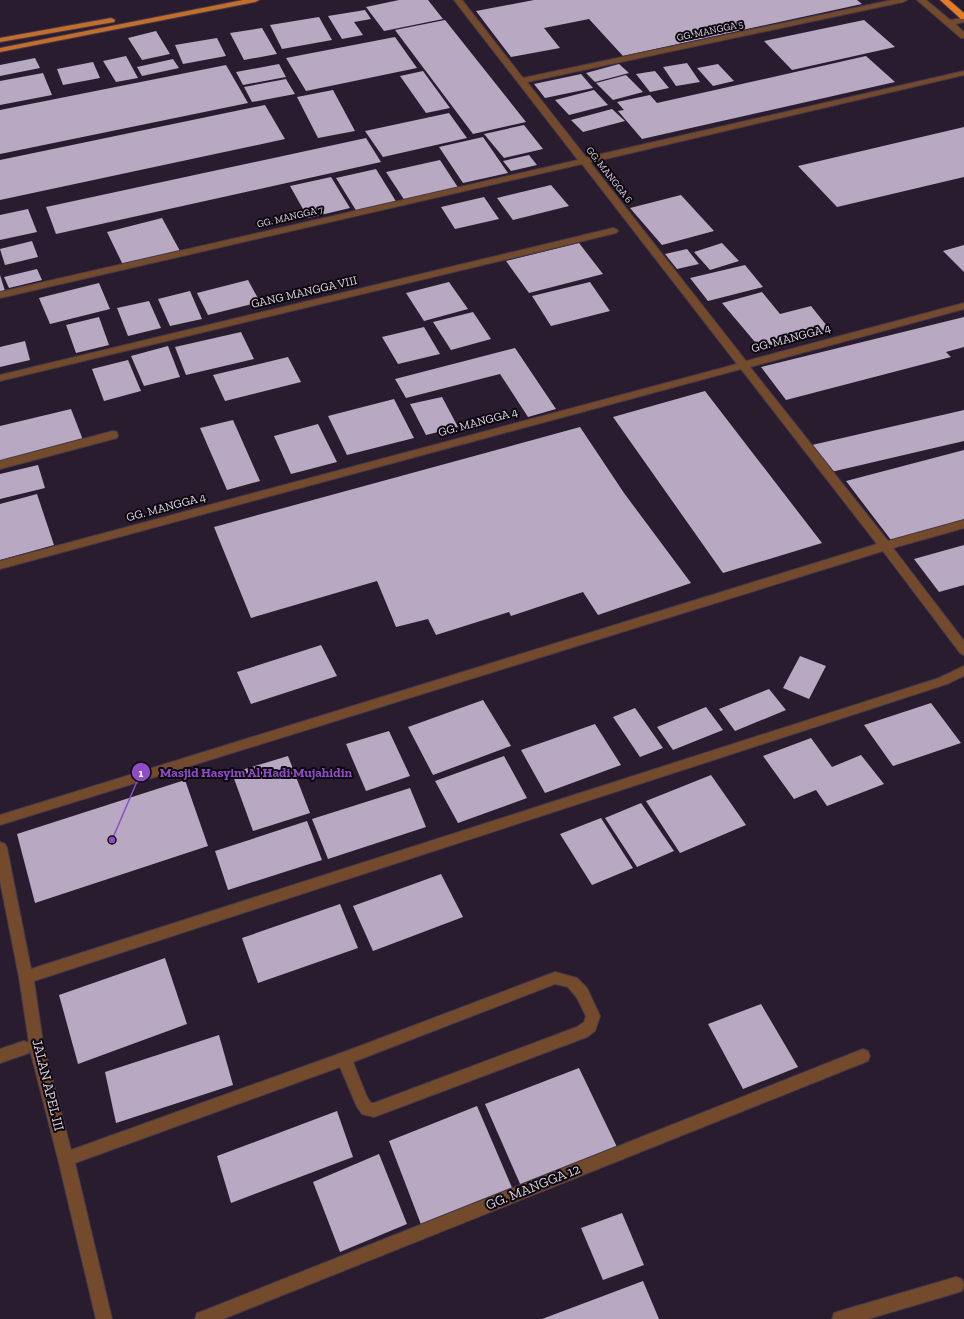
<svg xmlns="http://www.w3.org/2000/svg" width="964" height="1319" font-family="'Zilla Slab',serif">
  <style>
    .building { fill: #b8a8c1 }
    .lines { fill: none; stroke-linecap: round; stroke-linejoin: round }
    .lane-casing { stroke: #45394b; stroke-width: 2 }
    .street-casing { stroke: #45394b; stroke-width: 2 }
    .primary-casing { stroke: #45394b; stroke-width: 2 }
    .highway-casing { stroke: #45394b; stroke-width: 2 }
    .lane { fill: #734a2c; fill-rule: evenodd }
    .street { fill: #734a2c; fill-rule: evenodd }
    .primary { fill: #c36e2a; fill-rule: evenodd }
    .highway { fill: #e37c24; fill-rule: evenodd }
    .labels { text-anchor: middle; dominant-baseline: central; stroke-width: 4; stroke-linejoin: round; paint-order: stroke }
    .far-street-label { font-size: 10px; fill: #d8d0dd; stroke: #0e0911 }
    .street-label { font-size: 12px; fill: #d8d0dd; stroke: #0e0911 }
    .near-street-label { font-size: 14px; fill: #d8d0dd; stroke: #0e0911 }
    .leader { fill: none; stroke: #8e4dc5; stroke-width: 1.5 }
    .callout-dot { fill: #8e4dc5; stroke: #0e0911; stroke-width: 1.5 }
    .mark-label { font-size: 12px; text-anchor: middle; font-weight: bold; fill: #fff }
    .callout-label { font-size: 13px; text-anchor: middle; font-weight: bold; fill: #8e4dc5; stroke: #0e0911; stroke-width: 4; stroke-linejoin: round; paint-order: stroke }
  </style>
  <rect width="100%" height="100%" fill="#291c2f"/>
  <g class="building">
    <path d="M399 0H428L443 19 384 31 366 7Z"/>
    <path d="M534 0H857L862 4 623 56 589 19 544 28 560 48 511 57 476 11Z"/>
    <path d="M365 10 371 19 354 22 363 35 342 39 328 16Z"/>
    <path d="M319 17 332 40 282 49 270 25Z"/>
    <path d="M445 20 526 122 473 134 395 30Z"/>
    <path d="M864 20 895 47 792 70 764 41Z"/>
    <path d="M262 28 277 54 244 60 230 33Z"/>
    <path d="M156 31 170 54 142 60 128 38Z"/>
    <path d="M395 37 417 68 306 91 286 58Z"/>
    <path d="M217 38 226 56 183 64 175 45Z"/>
    <path d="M126 56 138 78 116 82 103 61Z"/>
    <path d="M866 56 895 82 642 139 618 111 624 110 617 102 650 95 657 103Z"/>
    <path d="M35 58 40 68 0 76V65Z"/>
    <path d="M173 59 179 68 142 76 137 67Z"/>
    <path d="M93 62 100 78 63 85 57 69Z"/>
    <path d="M687 63 700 82 676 86 663 67Z"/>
    <path d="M279 64 286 77 243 85 236 72Z"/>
    <path d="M619 64 629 73 595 82 586 73Z"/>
    <path d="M718 64 734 81 713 86 697 68Z"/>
    <path d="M226 65 248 103 0 154V110Z"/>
    <path d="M423 71 450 108 426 113 400 76Z"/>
    <path d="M655 71 669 88 650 92 636 74Z"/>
    <path d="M43 73 52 95 0 105V81Z"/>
    <path d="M581 74 593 88 545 98 534 84Z"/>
    <path d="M626 75 643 92 613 100 596 83Z"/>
    <path d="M286 79 295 94 252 102 244 87Z"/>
    <path d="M333 90 355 131 318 138 297 97Z"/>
    <path d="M594 90 608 105 569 115 555 100Z"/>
    <path d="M265 105 285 139 0 200V160Z"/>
    <path d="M612 109 625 121 583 132 571 120Z"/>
    <path d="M449 113 467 138 383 157 365 131Z"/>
    <path d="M524 125 543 149 504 158 484 134Z"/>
    <path d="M964 127V177L837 207 798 166Z"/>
    <path d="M483 137 508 173 463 183 439 147Z"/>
    <path d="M366 138 381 162 56 234 46 207Z"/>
    <path d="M529 155 537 165 511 171 503 161Z"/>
    <path d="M440 160 459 189 405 201 386 172Z"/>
    <path d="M376 169 397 203 357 212 336 178Z"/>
    <path d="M331 177 350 208 308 218 290 186Z"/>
    <path d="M551 185 569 206 513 220 497 198Z"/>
    <path d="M681 195 714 231 662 245 630 208Z"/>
    <path d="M484 197 499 219 455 229 441 207Z"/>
    <path d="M28 209 37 232 0 240V215Z"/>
    <path d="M162 218 180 251 123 265 107 232Z"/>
    <path d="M32 241 38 257 5 265 0 249Z"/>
    <path d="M579 243 603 274 529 293 506 261Z"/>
    <path d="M722 243 739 261 710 270 694 252Z"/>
    <path d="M964 245V272L943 251Z"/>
    <path d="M687 249 699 264 677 269 665 254Z"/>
    <path d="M745 265 763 287 708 301 690 278Z"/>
    <path d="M37 269 42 280 9 288 4 277Z"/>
    <path d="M0 275 5 291 0 292Z"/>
    <path d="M248 280 260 302 208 315 197 293Z"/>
    <path d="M449 282 468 309 424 321 406 293Z"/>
    <path d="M590 282 610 311 551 326 532 296Z"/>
    <path d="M99 283 110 309 50 324 39 298Z"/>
    <path d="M190 291 202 319 170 326 158 299Z"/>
    <path d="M762 292 780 314 811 306 831 331 760 348 722 303Z"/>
    <path d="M149 301 161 328 128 336 117 308Z"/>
    <path d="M473 312 491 339 451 350 433 322Z"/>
    <path d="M99 317 109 345 76 353 66 325Z"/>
    <path d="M964 317V347L946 352 951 357 786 400 761 367Z"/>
    <path d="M424 327 440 354 398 364 382 337Z"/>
    <path d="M241 332 254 359 186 375 175 347Z"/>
    <path d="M25 341 30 360 0 367V347Z"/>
    <path d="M168 346 180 377 144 386 131 356Z"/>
    <path d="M515 348 556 409 528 417 500 374 406 398 395 379Z"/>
    <path d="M288 357 301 382 225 401 213 375Z"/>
    <path d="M128 360 141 391 104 401 92 369Z"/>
    <path d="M705 391 822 543 723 573 613 417Z"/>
    <path d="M442 397 458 427 426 435 410 404Z"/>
    <path d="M394 399 414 438 347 455 328 416Z"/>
    <path d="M71 409 83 440 0 461V426Z"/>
    <path d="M964 410V441L831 472 812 445Z"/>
    <path d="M233 420 260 481 227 490 200 428Z"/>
    <path d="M318 424 337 462 291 474 274 436Z"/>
    <path d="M580 427 624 493 691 583 598 615 583 592 511 616 509 612 436 635 428 619 396 627 377 581 251 618 214 527Z"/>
    <path d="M964 450V520L891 540 846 481Z"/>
    <path d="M38 465 45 488 0 499V474Z"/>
    <path d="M37 494 54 545 0 560V504Z"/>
    <path d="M964 545V585L939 592 914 559Z"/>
    <path d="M321 645 337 676 251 704 237 672Z"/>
    <path d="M800 656 826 666 809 699 783 688Z"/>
    <path d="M769 689 786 710 735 731 719 709Z"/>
    <path d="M483 700 511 746 433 775 408 727Z"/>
    <path d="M931 703 961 743 893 766 864 725Z"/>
    <path d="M706 707 723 730 673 750 657 727Z"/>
    <path d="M635 708 663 748 640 757 613 717Z"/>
    <path d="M595 724 621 765 545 793 521 750Z"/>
    <path d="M389 731 410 776 366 791 346 744Z"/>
    <path d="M811 738 832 767 861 755 884 784 827 806 816 790 794 799 763 756Z"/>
    <path d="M288 756 310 813 253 831 232 773Z"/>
    <path d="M504 756 527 798 458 823 435 781Z"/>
    <path d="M711 775 746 825 680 853 646 801Z"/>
    <path d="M185 780 208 846 35 903 17 834Z"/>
    <path d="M410 788 426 827 328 859 312 819Z"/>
    <path d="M641 803 674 851 637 867 605 818Z"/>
    <path d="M601 818 633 868 592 885 560 834Z"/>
    <path d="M307 821 322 860 228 890 215 851Z"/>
    <path d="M441 874 463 917 373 951 353 906Z"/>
    <path d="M340 904 358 948 258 983 242 938Z"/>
    <path d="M165 958 187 1024 78 1064 59 995Z"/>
    <path d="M761 1004 798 1067 743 1089 708 1024Z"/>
    <path d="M219 1035 233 1085 116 1123 105 1072Z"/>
    <path d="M579 1068 617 1147 521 1186 485 1104Z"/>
    <path d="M477 1106 513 1190 422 1227 389 1141Z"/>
    <path d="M337 1111 353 1157 231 1203 217 1156Z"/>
    <path d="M379 1154 407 1224 340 1252 313 1182Z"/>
    <path d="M622 1213 644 1265 603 1280 581 1228Z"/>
    <path d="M643 1281 659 1319H542Z"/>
  </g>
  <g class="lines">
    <g class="lane-casing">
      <g id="lane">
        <path d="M917 0H926L950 20 964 18V22L955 24 964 32V38H961Z"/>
        <path d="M964 71V75L584 164 580 161 584 158Z"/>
      </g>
    </g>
    <g class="street-casing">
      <g id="street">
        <path d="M454 0H462L523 78 892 0H907L903 2 527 82 746 361 964 303V309L750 367 888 541 964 520V528L893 548 964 641V655L960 653 883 551 0 825V815L877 544 741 369 0 569V561L737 364 582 164 0 298V292L578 160Z"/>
        <path d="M613 228 616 229 618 231 616 233 0 381V375Z"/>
        <path d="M113 431 117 432 118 435 117 438 0 469V461Z"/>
        <path d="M964 666V676L947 684 34 981 43 1043 71 1150 344 1052 555 972 577 978 587 988 600 1016 595 1031 587 1037 374 1117 362 1114 357 1107 340 1067 75 1163 112 1319H96L58 1159 30 1050 29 1053 0 1063V1049L24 1041 29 1043 19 977 0 881V842L5 844 7 848 31 969 939 678ZM555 984 568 987 577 998 586 1016 584 1022 577 1027 374 1103H371L367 1097 353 1062Z"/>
        <path d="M863 1049 868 1051 870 1056 868 1061 223 1319H195L197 1313 203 1311Z"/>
        <path d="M956 1277 962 1279 964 1285 962 1291 956 1293 868 1319H832L834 1313 840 1311Z"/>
      </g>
    </g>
    <g class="primary-casing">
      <g id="primary">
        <path d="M243 0H259L255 2 0 52V48Z"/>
        <path d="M111 18 115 20 114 22 0 42V38Z"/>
      </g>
    </g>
    <g class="highway-casing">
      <path id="highway" d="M940 0H949L964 13V19H961Z"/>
    </g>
    <use href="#lane" class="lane"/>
    <use href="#street" class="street"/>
    <use href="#primary" class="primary"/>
    <use href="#highway" class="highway"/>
  </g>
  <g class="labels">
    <g class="far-street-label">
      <text transform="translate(710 31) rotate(-12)">GG. MANGGA 5</text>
      <text transform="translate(609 175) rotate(52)">GG. MANGGA 6</text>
      <text transform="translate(290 217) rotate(-13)">GG. MANGGA 7</text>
    </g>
    <g class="street-label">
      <text transform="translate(304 292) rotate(-13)">GANG MANGGA VIII</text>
      <text transform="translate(791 338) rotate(-15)">GG. MANGGA 4</text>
      <text transform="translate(478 422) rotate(-15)">GG. MANGGA 4</text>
      <text transform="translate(166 507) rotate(-15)">GG. MANGGA 4</text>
    </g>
    <g class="near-street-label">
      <text transform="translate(48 1085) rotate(76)">JALAN APEL III</text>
      <text transform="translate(533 1187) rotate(-22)">GG. MANGGA 12</text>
    </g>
  </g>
  <path class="leader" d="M112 840L141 772"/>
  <g class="callout-dot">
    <circle cx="112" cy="840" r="4"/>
    <circle cx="141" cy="772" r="10"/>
  </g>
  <g class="mark-label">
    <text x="141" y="777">1</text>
  </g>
  <g class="callout-label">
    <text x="256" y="777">Masjid Hasyim Al Hadi Mujahidin</text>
  </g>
</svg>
